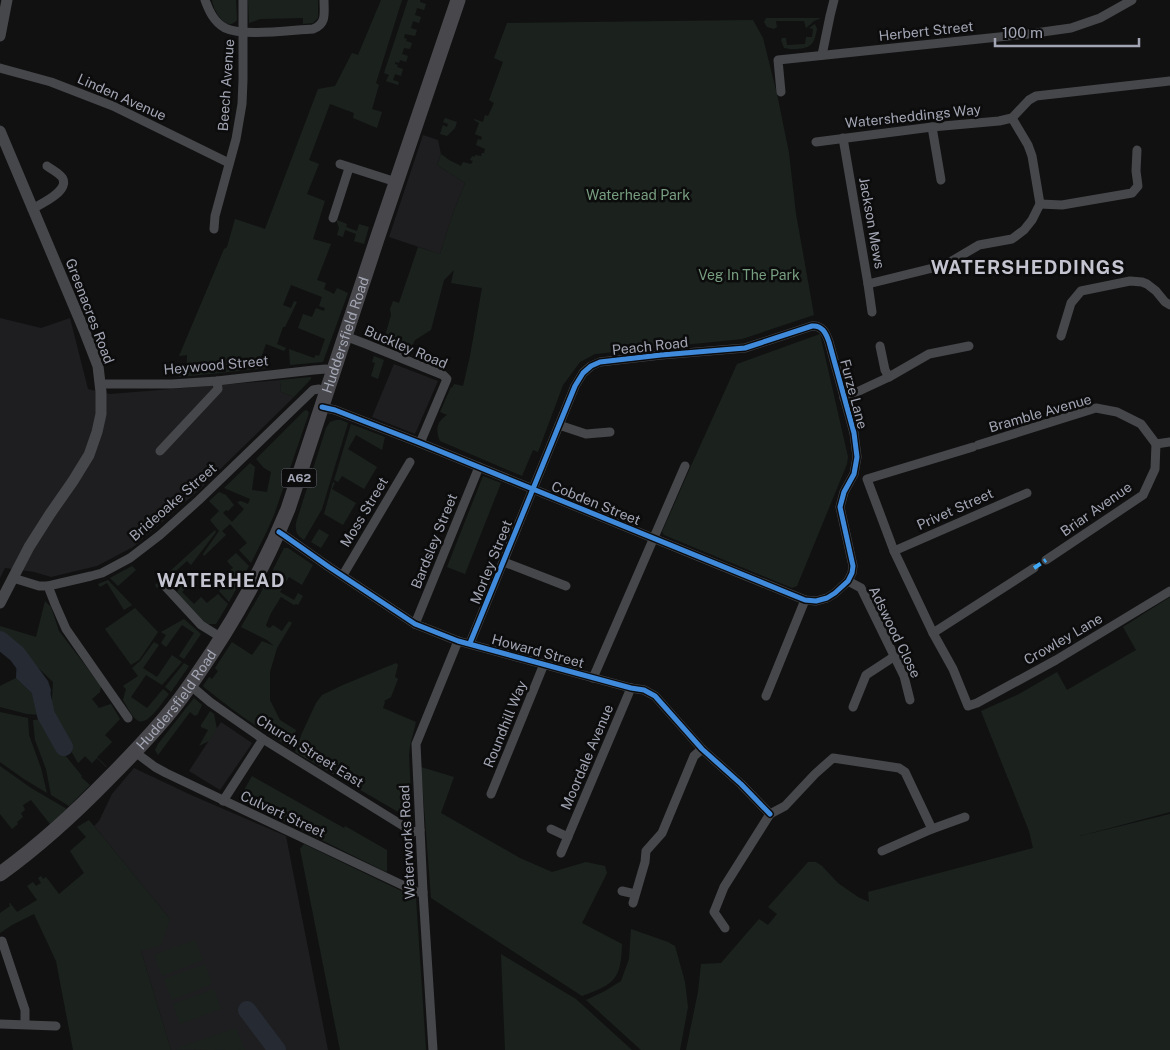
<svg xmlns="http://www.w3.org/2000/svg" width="1170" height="1050" font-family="'Public Sans',sans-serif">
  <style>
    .built { fill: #1e1e20 }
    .green { fill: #1b221d }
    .water { fill: #252a33 }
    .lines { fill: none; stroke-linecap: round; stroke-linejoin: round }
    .river { stroke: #252a33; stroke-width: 18 }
    .minor { stroke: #46474a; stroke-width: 9 }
    .tertiary { stroke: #46474a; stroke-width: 11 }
    .primary { stroke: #48484c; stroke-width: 15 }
    .quiet { stroke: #3fa9f5; stroke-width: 4; stroke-dasharray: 8 4; stroke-linecap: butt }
    .cycleway-casing { stroke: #0c0c0d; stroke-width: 8 }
    .cycleway { stroke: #408adc; stroke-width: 5 }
    .labels { text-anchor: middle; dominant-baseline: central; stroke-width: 5; stroke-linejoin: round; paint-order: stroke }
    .shield { fill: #0c0c0d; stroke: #757781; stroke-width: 1 }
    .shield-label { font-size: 12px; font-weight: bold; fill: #a2a5b3 }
    .street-label { font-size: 14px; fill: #a2a5b3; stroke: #0c0c0d }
    .park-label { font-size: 14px; fill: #789e80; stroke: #0c0c0d }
    .district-label { font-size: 19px; font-weight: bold; letter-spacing: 1px; fill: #c3c4cf; stroke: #0c0c0d }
  </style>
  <rect width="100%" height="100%" fill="#111112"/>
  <g class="built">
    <path d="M423 135 438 140 441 154 437 165 465 183 453 213 440 254 389 237Z"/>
    <path d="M0 318 41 328 70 318 88 389 110 394 280 380 281 392 294 397 199 490 133 547 97 566 51 577 34 572 5 568 0 578Z"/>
    <path d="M394 364 438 381 415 434 372 417Z"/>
    <path d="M221 722 252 743 251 745 220 790 189 771Z"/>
    <path d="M134 768 191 795 286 836 328 1050H171L141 951 170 919 94 826 99 821 112 794Z"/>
  </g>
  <g class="green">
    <path d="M212 0H236L237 20C235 22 232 25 229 24 221 23 213 8 212 0Z"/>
    <path d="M248 0H318V18L313 23 303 24V18L260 19 249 23Z"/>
    <path d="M381 0H402L376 83 379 85 372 109 382 112 377 128 353 118 354 113 330 104 309 160 319 164 307 194 325 201 313 239 331 244 317 280 326 283 324 289 334 294 337 288 348 293 323 362 290 365 289 349 314 358 316 355 319 356 325 339 298 328 303 314 312 317 316 308 324 311 325 308 319 306 322 297 291 285 283 305 291 308 294 301 297 302 285 327H283L277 344 286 348 284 351 266 344 259 363 269 366 268 368 180 377 178 375V369L187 367V355L179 356 224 249 227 247 235 219 265 229 318 89 335 86 352 53 358 55Z"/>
    <path d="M408 0H420V2L426 4 424 10 417 8 415 15 421 17 419 23 413 21 411 28 417 30 415 36 405 34 404 38 407 39 406 41 412 43 410 49 404 48 402 54 408 56 406 62 400 60 399 63 395 62V64L398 65 397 67 403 69 401 76 395 74 393 80 399 82 398 85 386 81 389 75 384 73Z"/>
    <path d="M766 18H821L814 21 806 28 804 21H776L777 27 774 29 767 27 764 22Z"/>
    <path d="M753 20 763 38 777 94 789 153 796 214 814 315 742 339 595 354 580 362 563 385 538 452 533 450 522 476 440 441C435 430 437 421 447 415L440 412 451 387 452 388 454 384 463 386 470 356 482 288 451 283 454 270 444 280 431 330 415 340 409 353 383 343 391 315 390 309 393 301 399 303 418 247 440 254 453 213 465 183 437 165 441 154 449 160 461 166 463 162 471 164 473 161 470 160 472 156 475 157V155L481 156 482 153H484L485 149 476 145 478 139 481 140 482 137 475 134 479 123 474 120V119L483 122 485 115 488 116 494 103 489 100 503 62 494 58 507 23Z"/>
    <path d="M815 24 817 29C814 44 812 48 796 49 792 49 788 49 784 48L781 40 782 38H786L787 45 805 44 806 37H812L813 29 809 28Z"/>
    <path d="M445 118 457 122 455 128 447 136 440 134 443 125 447 127 448 124 443 122Z"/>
    <path d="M337 220 347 224 346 227 357 231 359 224 369 227 364 244 354 241 356 234 345 230 343 237 337 235 339 228 337 222Z"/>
    <path d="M820 334 848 457 847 464 797 586 792 588 664 535 662 532 691 466 737 364Z"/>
    <path d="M374 356 384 360 378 379 371 376 375 363 372 362Z"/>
    <path d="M310 377H311V379L294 397 281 392 280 380Z"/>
    <path d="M307 410 309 413 274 515 267 531 251 563 239 550 247 543 230 524 222 531 226 535 204 556 203 554 219 531 210 520 219 511 209 501 219 492 226 495 234 505 228 511 226 510 223 513 232 522 244 509 237 502 241 501 248 504 250 499 224 488 250 463 255 467 252 490 267 492 271 472 264 468 256 459 304 411Z"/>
    <path d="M336 420H341L348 423 322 509 304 540C297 536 295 531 296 523L326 428 330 422Z"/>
    <path d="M351 424 385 437 382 450 356 435 348 449 377 467 364 489 342 476 338 482 334 480Z"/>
    <path d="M483 476 501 483 465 574 447 567Z"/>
    <path d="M333 482 335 483 332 489 356 503 343 525 324 514Z"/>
    <path d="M319 529 329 535 321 548 311 542Z"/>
    <path d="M215 530 216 532 191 565 187 561 169 577 174 583 171 585H169L166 581 157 588 155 585Z"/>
    <path d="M284 548H288L313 565 302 585 289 577 280 592 294 600 298 593 303 596 298 605 296 604 294 605 281 597 271 613 266 625 267 627 270 628 273 625 282 631 289 621 292 623 277 648 270 672V700L280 720 296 730 291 748C261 730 232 710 205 688L203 686 209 677 212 679 218 671 215 668 232 642 252 655 262 641 274 646 267 640 241 627 264 587Z"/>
    <path d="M236 553 249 566 229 602 219 591 229 582 226 578 232 573 230 570 233 568 227 561Z"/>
    <path d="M132 566 136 570 118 586 110 578Z"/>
    <path d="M108 580 132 605 124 610 107 583 100 587 98 584Z"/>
    <path d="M186 581 190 584 182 592 194 604 201 597 207 603 218 594 228 604 216 624H208L205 623 178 594 177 592 179 588Z"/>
    <path d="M1170 597V812L1080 836 1170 814V1050H686L698 992 701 964 721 963 759 919 768 925 777 914 768 907 808 862H816L822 866 838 883 858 897 869 902 868 892 1033 848 1029 831 981 711 1019 694 1057 672 1067 690 1136 650 1123 627Z"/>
    <path d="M45 601 51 607 59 631 101 686 100 692 92 699 99 708 111 704 120 719 105 735 112 742 97 757 107 767H106L97 758 92 763 85 756 78 763 51 716 53 682 25 655 0 635V626L36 637Z"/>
    <path d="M135 608 158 632 139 660 131 665 105 629Z"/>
    <path d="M184 619 201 634 184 659 179 656 194 633 182 625 166 647 161 643 166 635 161 632Z"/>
    <path d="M154 642 159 645 143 668 157 677 172 655 182 662 162 685 146 675 131 697 147 708 163 689 169 694C163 701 147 728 137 720 131 716 127 706 123 700L126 689 123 686 138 676 132 668 140 661Z"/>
    <path d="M184 663 189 666 171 692 165 687Z"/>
    <path d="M396 663 398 665 395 677 398 679 391 697 384 701 385 702 383 708 416 722 410 746 409 755 412 820 295 752 302 733 316 703 322 695 343 685Z"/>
    <path d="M16 678 42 703 41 715 27 714 0 707V686Z"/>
    <path d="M194 698 202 705 198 714 195 716 190 712 158 755 155 750 158 744Z"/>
    <path d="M210 711 214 714 217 729 209 741 199 746 208 730 201 727V725Z"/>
    <path d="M0 712 28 718 29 735 41 768 47 793 24 779 0 762Z"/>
    <path d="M43 719 56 744 82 776 81 777 90 785 69 806 51 795 46 769 35 740 33 720Z"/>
    <path d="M0 766 31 788 67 809 50 824 31 800 23 805 25 810 21 813 23 817 17 822 18 824 12 829 0 814Z"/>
    <path d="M421 767 454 777 441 813 520 858 552 872 586 862 605 866 607 873 582 923 622 944C621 979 615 984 582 996L431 898Z"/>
    <path d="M252 776 344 828 345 826 387 850V872L382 870 239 799Z"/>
    <path d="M89 820 170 919 161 945 141 951 171 1050H73L56 961 34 914 12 925 0 933V913L10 906 9 903H10L17 912 37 900 27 886 33 882 36 886 41 883 38 878 41 876 43 879 46 877 59 894 84 873 70 851 86 837 77 827Z"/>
    <path d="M304 844 416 898 426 1050H340L300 849Z"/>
    <path d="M631 929 668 942 675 946 685 982 688 1007 680 1050H641L586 1000 605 991 621 981 629 959Z"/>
    <path d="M195 940 203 960 162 976 154 955Z"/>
    <path d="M501 954 576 999 632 1050H505Z"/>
    <path d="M205 964 212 984 172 1000 164 979Z"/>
    <path d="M214 989 221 1009 180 1024 173 1004Z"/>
    <path d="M236 1028 245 1050 174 1049Z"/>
  </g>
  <path class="water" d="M17 654 29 661 48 681 51 690 49 703V714L41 715 42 703 16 678Z"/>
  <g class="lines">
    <g class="river">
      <path d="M0 640 17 654 39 684 46 715 64 747"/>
      <path d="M247 1010 277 1050"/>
    </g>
    <g class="minor">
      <path d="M205 0C209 11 214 22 225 28 243 37 291 30 313 29 327 24 324 13 324 0"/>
      <path d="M822 55 830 16 834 0"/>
      <path d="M0 68 51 82 113 106 229 163"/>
      <path d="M781 92 778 60 1028 34 1071 28 1100 18 1132 0"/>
      <path d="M1012 118 1029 100 1036 96 1170 81"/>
      <path d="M932 127 941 180"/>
      <path d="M843 138 868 284 872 312"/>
      <path d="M816 142 932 127 999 121 1012 118"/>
      <path d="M340 164 396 182"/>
      <path d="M1040 204 1062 205 1132 193 1138 186 1136 171 1137 150"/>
      <path d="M32 209C41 204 68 192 63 179 61 174 51 169 47 166"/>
      <path d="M333 218 349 168"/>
      <path d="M214 229 215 216 236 139 242 104 243 80V0"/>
      <path d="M868 284 945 265 979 245 1012 239 1024 230 1032 220 1040 204 1032 156 1028 145 1012 118"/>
      <path d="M345 336 366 344 443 375 447 379 420 443"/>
      <path d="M1061 336 1071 303 1081 291 1130 281 1142 282 1147 284 1156 291 1165 302 1170 305"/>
      <path d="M880 346 885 370 889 377"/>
      <path d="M101 384H172L217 381 314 370 326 369 333 371"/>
      <path d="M844 398 889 377 929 354 969 346"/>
      <path d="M322 407 335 410 420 443 805 600 816 601 827 598 835 593 848 581 852 573 853 566 840 507 844 492 854 474 857 457 854 433 829 342C826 333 822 325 812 326L745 348 661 355 600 362 591 366 583 373 575 386 470 643"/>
      <path d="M559 425 586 434 610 432"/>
      <path d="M1156 444 1170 442"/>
      <path d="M978 445 1096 408 1117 412 1141 424 1156 444"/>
      <path d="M973 447 867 479 894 551 933 633 953 669 968 706 977 703 1056 660 1170 591"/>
      <path d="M160 451 218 389 217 381"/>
      <path d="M279 532 285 536 329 567 415 624 458 641 631 688 644 690 655 696 702 749 741 784 770 814"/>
      <path d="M894 551 1027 493"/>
      <path d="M1046 560 1143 495 1155 469 1156 444"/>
      <path d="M504 562 566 586"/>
      <path d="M343 575 410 462"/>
      <path d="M13 578 39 586H48L91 576 102 573 130 558 160 535 199 500 313 390 319 389 327 391"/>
      <path d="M848 581 861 588 904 676 910 700"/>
      <path d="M164 585 201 625 222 638"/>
      <path d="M48 586 55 604 66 629 128 718"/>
      <path d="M415 624 479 467"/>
      <path d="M933 633 1034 568"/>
      <path d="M593 678 685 466"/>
      <path d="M190 685 210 702 263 739 413 832 420 830"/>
      <path d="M766 696 805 600"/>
      <path d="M853 707 866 675 895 656"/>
      <path d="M135 752 155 767 166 773 417 892H423"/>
      <path d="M491 794 544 664"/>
      <path d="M223 801 263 739"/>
      <path d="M551 829 568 837"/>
      <path d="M882 851 932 829 965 817"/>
      <path d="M561 853 631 688"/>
      <path d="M622 891 635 894"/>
      <path d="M633 903 645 862 646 851 662 833 694 756 702 749"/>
      <path d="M725 928 714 912 724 887 770 814 785 806 815 774 833 758 899 768 905 772 932 829"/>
      <path d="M2 941 25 1010V1024"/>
      <path d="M0 1024 56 1026"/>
      <path d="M433 1050 423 892 416 744 458 641"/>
    </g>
    <g class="tertiary">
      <path d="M0 36 7 0"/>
      <path d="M0 131 84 330 98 366 101 392V414L97 432 89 455 73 481 50 514 29 547 0 603"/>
    </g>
    <path class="primary" id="s1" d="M0 874C40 845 74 814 108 779 128 759 147 739 165 718 176 705 187 690 197 675 233 623 264 568 288 509L378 236 458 0"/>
    <path class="quiet" d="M1034 568 1046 560"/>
    <g class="cycleway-casing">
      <g id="cycleway">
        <path d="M322 407 335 410 420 443 805 600 816 601 827 598 835 593 848 581 852 573 853 566 840 507 844 492 854 474 857 457 854 433 829 342C826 333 822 325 812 326L745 348 661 355 600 362 591 366 583 373 575 386 470 643"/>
        <path d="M279 532 285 536 329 567 415 624 458 641 631 688 644 690 655 696 702 749 741 784 770 814"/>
      </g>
    </g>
    <use href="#cycleway" class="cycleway"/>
  </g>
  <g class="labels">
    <rect class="shield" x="281.5" y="468.5" width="35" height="19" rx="4"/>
    <g class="shield-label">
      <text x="299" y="478">A62</text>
    </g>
    <g class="street-label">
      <text transform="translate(926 31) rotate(-6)">Herbert Street</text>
      <text transform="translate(226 85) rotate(-86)">Beech Avenue</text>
      <text transform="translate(122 97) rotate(24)">Linden Avenue</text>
      <text transform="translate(913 116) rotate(-6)">Watersheddings Way</text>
      <text transform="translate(872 223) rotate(80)">Jackson Mews</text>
      <text transform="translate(90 311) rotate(69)">Greenacres Road</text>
      <text stroke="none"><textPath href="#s1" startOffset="654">Huddersfield Road</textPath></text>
      <text transform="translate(650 346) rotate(-6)">Peach Road</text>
      <text transform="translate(406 347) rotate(23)">Buckley Road</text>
      <text transform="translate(216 365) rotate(-5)">Heywood Street</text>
      <text transform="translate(854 394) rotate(75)">Furze Lane</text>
      <text transform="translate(1040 413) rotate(-16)">Bramble Avenue</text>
      <text transform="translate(173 502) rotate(-41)">Brideoake Street</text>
      <text transform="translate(596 503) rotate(22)">Cobden Street</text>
      <text transform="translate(955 509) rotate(-24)">Privet Street</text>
      <text transform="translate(1096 509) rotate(-35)">Briar Avenue</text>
      <text transform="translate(364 512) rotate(-59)">Moss Street</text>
      <text transform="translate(434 541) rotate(-68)">Bardsley Street</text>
      <text transform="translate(491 562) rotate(-68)">Morley Street</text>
      <text transform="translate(895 632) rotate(64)">Adswood Close</text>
      <text transform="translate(1063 639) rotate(-30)">Crowley Lane</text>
      <text transform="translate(538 651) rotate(15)">Howard Street</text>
      <text stroke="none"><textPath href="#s1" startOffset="249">Huddersfield Road</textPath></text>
      <text transform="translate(505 724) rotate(-68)">Roundhill Way</text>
      <text transform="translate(310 751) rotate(32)">Church Street East</text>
      <text transform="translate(587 757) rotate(-67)">Moordale Avenue</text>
      <text transform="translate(283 814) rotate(25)">Culvert Street</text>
      <text transform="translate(407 842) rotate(-93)">Waterworks Road</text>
    </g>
    <g class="park-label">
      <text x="638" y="195">Waterhead Park</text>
      <text x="749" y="275">Veg In The Park</text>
    </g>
    <g class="district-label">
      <text x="1028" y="267">WATERSHEDDINGS</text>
      <text x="221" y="580">WATERHEAD</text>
    </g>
  </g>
  <path d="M995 38v8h144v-8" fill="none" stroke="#a2a5b3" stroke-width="2.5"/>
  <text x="1002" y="38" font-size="15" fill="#a2a5b3" stroke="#0c0c0d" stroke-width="4" paint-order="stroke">100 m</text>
</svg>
